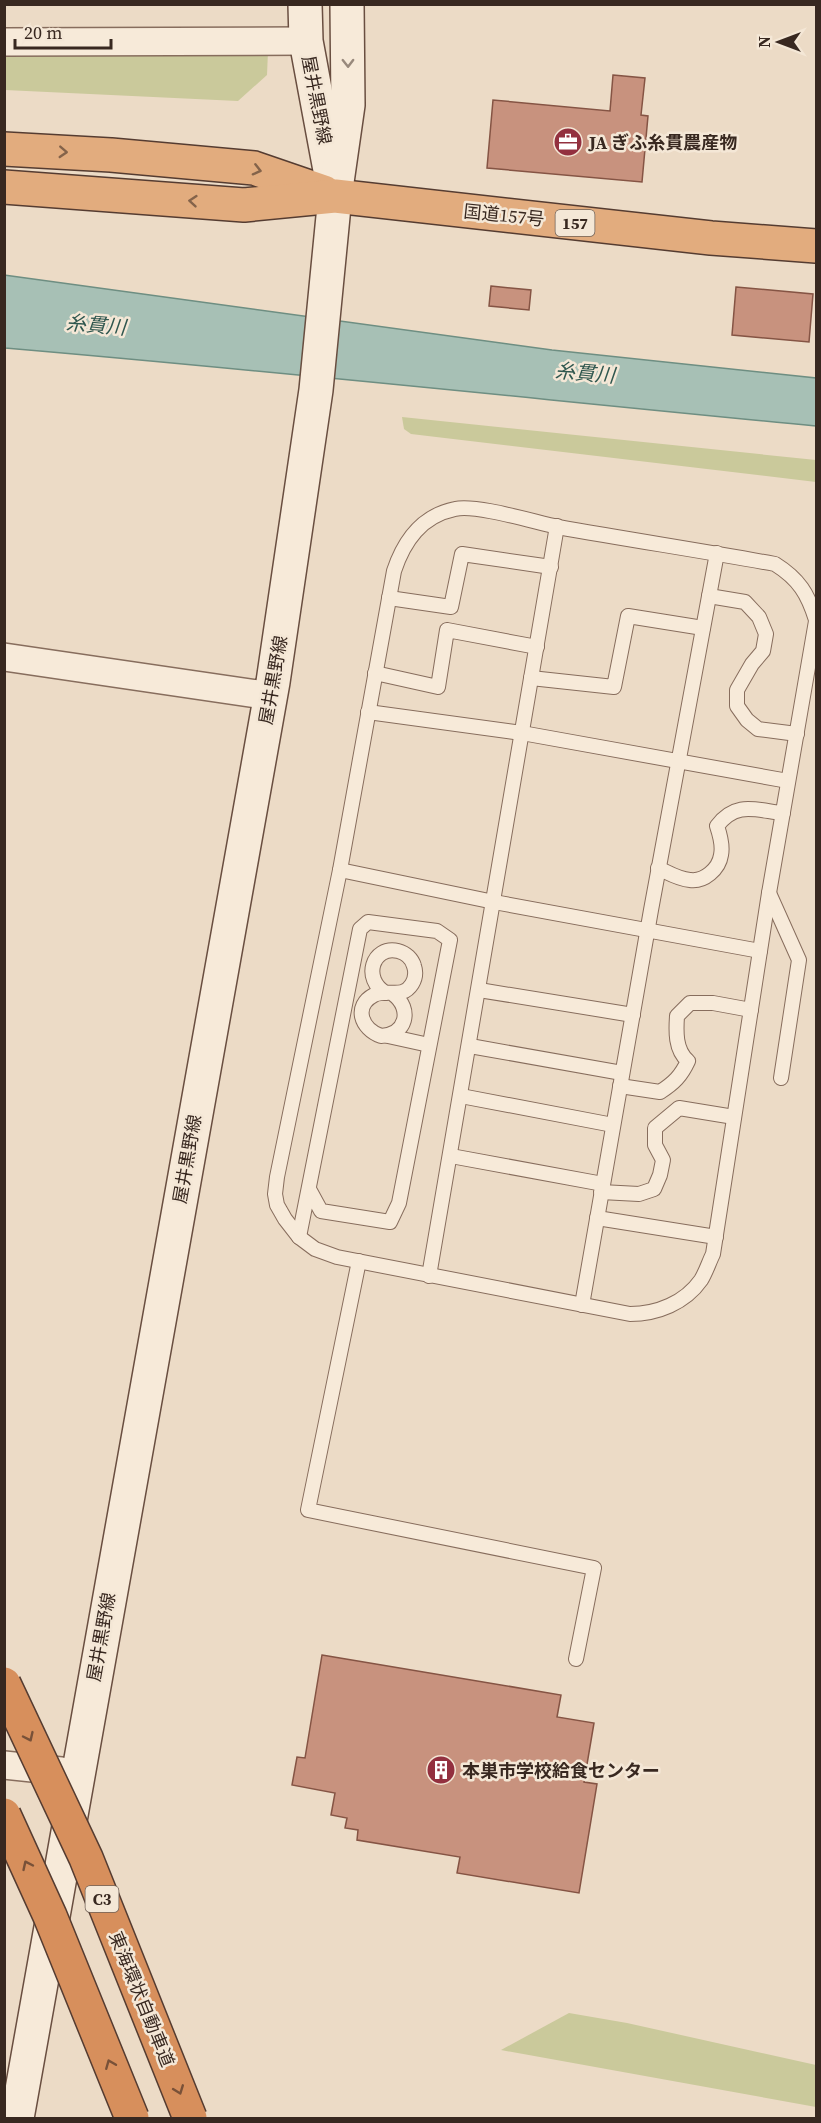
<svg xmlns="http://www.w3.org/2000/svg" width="821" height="2123" font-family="'Source Serif 4','Noto Sans JP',serif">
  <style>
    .green { fill: #cac99b }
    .water { fill: #a7c0b5; stroke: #6e8e82; stroke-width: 1.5 }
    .building { fill: #c8927e; stroke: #855444; stroke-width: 1.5 }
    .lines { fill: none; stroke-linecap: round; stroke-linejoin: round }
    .service-casing { stroke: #876d5d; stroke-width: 16 }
    .minor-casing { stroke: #876d5d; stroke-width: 30 }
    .secondary-casing { stroke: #694e40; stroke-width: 36 }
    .trunk-casing { stroke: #553c31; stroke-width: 36 }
    .service { stroke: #f7ead9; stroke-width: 14 }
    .minor { stroke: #f7ead9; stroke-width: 27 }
    .secondary { stroke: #f7ead9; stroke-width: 33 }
    .trunk { stroke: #e2ac7e; stroke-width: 33 }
    .motorway-bridge-casing { stroke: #553c31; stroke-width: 36; stroke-linecap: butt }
    .motorway-bridge { stroke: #d78f5c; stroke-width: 33 }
    .oneway { stroke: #98897c }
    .oneway2 { stroke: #84634a }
    .oneway3 { stroke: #785138 }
    .labels { text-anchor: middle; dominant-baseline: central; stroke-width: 5; stroke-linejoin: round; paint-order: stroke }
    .shield { fill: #f4e7d6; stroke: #706157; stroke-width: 1.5 }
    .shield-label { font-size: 16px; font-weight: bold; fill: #382820 }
    .street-label { font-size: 18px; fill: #382820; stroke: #f4e7d6 }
    .poi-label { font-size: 18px; font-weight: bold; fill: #382820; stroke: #f4e7d6; text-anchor: start }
    .water-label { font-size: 20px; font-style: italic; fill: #30574f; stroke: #f4e7d6 }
  </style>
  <rect width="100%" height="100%" fill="#ecdbc6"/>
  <g class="green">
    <path d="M268 51 267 75 238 101 5 90V54Z"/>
    <path d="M402 417 816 460V482L411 434 404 429Z"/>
    <path d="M569 2013 627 2023 816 2065V2107L501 2050Z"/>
  </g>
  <path class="water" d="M4 275 552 350 816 378V426C546 400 275 371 5 348Z"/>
  <g class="building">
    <path d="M613 75 645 78 641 115 648 116 642 182 487 168 493 100 610 111Z"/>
    <path d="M491 286 531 290 529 310 489 306Z"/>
    <path d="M736 287 813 294 809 342 732 335Z"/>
    <path d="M322 1655 561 1695 557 1717 594 1723 584 1782 597 1784 579 1893 457 1873 460 1857 357 1840 358 1830 345 1828 347 1818 331 1815 335 1793 292 1785 297 1757 305 1758Z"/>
  </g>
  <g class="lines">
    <g class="service-casing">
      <g id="service">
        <path d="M709 596 745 602 759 617 766 634 763 651 752 664 737 690V706L747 720 758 729 797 734"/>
        <path d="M389 598 451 607 462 554 551 567"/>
        <path d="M816 620C808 594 799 579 775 564 703 551 631 540 558 527 534 522 476 504 455 509 421 516 404 541 394 571L340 870 277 1177 275 1194 277 1205 285 1219 299 1237 315 1249 337 1257 630 1314C657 1314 685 1303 701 1280 706 1272 709 1262 713 1254L769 893 816 621"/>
        <path d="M375 673 438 687 447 630 537 647"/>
        <path d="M531 678 614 687 628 616 703 628"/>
        <path d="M368 712 522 733 788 781"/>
        <path d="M658 868C669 873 678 879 690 880 704 882 719 869 721 855 723 846 720 835 717 826 736 801 755 810 783 813"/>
        <path d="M340 870 494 902 760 951"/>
        <path d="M769 893 799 960 781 1078"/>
        <path d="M479 990 633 1015"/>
        <path d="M386 993C362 980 372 945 398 951 406 953 412 959 414 966 416 972 415 979 412 984 402 1000 388 988 374 995 353 1006 361 1029 381 1036 406 1035 413 1009 393 994"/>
        <path d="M388 1036 429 1045"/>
        <path d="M470 1046 622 1073"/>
        <path d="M620 1086 660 1092C674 1083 681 1076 688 1061 675 1050 676 1031 677 1016L690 1003H713L751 1010"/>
        <path d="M461 1096 613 1125"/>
        <path d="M451 1156 603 1184"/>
        <path d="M601 1192 639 1194 654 1189 660 1175 663 1160 655 1145V1128L679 1108 734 1117"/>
        <path d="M597 1218 716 1237"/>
        <path d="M299 1237 360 929 368 922 437 931 450 940 399 1203 390 1222 321 1211 309 1189"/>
        <path d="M359 1261 308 1510 594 1568 576 1659"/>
        <path d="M429 1276 557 526"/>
        <path d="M582 1305 651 910 717 553"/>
      </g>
    </g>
    <g class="minor-casing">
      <g id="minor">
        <path d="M4 42 306 41"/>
        <path d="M4 657 271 696"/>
        <path d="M4 1765 61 1771"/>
      </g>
    </g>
    <g class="secondary-casing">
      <g id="secondary">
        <path d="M305 4 306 41 330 170"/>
        <path d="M17 2118 273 682 316 390 335 196 348 105 347 4"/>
      </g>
    </g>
    <g class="trunk-casing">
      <g id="trunk">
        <path d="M4 149 111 155 254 168 324 192"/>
        <path d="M4 187 244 205 335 196 711 238 816 246"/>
      </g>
    </g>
    <use href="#service" class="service"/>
    <use href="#minor" class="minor"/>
    <use href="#secondary" class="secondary"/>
    <use href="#trunk" class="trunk"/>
    <g class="motorway-bridge-casing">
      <g id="motorway-bridge">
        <path d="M4 1684 86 1858 190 2118"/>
        <path d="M4 1815 50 1916 132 2118"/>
      </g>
    </g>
    <use href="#motorway-bridge" class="motorway-bridge"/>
  </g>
  <defs><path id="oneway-chevron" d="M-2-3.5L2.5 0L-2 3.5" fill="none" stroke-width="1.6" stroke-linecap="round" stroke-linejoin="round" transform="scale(1.5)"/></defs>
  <use class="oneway" href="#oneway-chevron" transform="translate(348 63) rotate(89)"/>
  <g class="oneway2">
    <use href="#oneway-chevron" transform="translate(63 152) rotate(3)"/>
    <use href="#oneway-chevron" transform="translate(257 170) rotate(14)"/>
    <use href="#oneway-chevron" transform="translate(193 201) rotate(-175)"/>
  </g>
  <g class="oneway3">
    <use href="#oneway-chevron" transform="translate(29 1737) rotate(65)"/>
    <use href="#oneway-chevron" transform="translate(27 1865) rotate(-115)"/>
    <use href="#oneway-chevron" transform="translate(110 2064) rotate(-112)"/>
    <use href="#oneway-chevron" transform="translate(179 2090) rotate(69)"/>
  </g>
  <defs>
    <g id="office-disc" transform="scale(1.5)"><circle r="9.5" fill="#93303f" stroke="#f4e7d6"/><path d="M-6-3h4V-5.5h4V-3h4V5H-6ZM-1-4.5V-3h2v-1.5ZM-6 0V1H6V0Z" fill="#fff"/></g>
    <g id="building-disc" transform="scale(1.5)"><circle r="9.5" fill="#93303f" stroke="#f4e7d6"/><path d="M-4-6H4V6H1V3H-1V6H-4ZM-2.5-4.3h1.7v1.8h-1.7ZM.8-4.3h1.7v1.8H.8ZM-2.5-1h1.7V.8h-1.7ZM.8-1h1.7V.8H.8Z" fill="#fff"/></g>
  </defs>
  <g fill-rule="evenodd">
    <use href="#office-disc" x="568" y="142"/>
    <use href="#building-disc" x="441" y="1770"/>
  </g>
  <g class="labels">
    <g class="shield">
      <rect x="555.5" y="210" width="39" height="26" rx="4.5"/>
      <rect x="85.5" y="1886" width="33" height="26" rx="4.5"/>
    </g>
    <g class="shield-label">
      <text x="575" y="223">157</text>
      <text x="102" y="1899">C3</text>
    </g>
    <g class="street-label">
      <text transform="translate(317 100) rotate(79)">屋井黒野線</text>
      <text transform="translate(504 215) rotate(6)">国道157号</text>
      <text transform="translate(273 680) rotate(-80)">屋井黒野線</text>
      <text transform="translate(187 1159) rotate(-80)">屋井黒野線</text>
      <text transform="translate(101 1637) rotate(-80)">屋井黒野線</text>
      <text transform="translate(142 1999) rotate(68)">東海環状自動車道</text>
    </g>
    <g class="poi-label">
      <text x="589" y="142">JA ぎふ糸貫農産物</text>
      <text x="462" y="1770">本巣市学校給食センター</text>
    </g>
    <g class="water-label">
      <text transform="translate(96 325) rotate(5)">糸貫川</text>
      <text transform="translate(585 373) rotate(5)">糸貫川</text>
    </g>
  </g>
  <rect width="821" height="2123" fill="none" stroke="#382820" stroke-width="12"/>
  <g transform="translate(779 42) rotate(270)" stroke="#f4e7d6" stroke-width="4.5" paint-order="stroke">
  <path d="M0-4.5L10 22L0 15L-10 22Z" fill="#382820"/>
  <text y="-9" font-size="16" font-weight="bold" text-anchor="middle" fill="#382820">N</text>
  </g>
  <path d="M15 39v9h96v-9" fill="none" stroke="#382820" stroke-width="3"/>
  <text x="24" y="39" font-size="18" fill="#382820" stroke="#f4e7d6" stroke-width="4.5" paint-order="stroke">20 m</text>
</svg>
